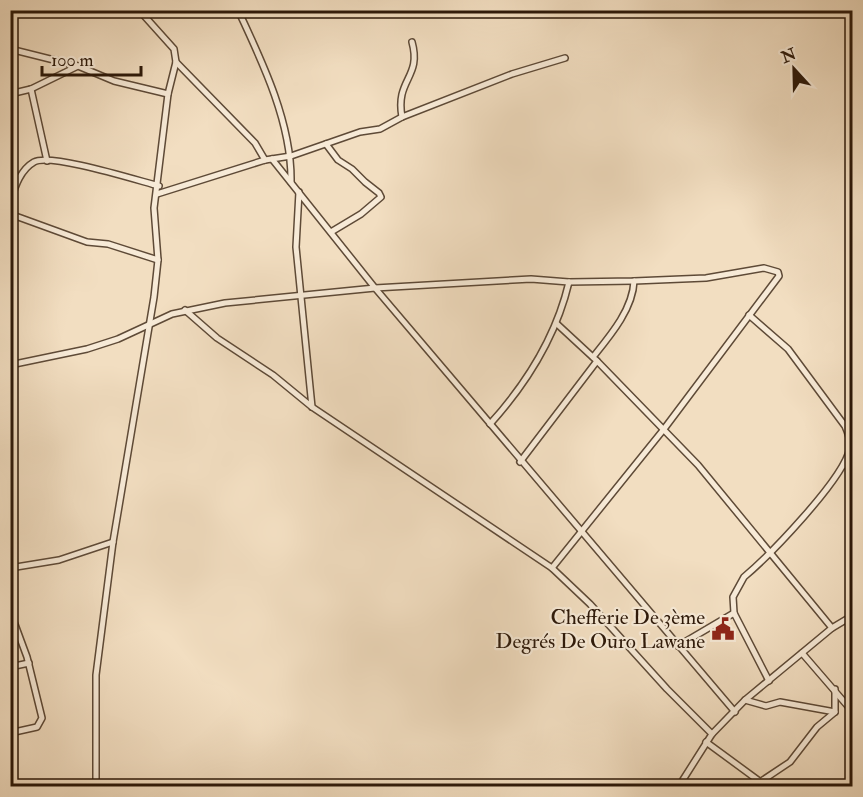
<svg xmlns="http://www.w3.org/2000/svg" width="863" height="797" font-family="'IM FELL Double Pica',serif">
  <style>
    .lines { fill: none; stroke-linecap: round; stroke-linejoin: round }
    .street-casing { stroke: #5e4a37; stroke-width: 8 }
    .street { stroke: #f7ead7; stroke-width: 5 }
    .labels { text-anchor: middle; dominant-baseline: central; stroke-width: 4.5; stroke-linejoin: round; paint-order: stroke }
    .poi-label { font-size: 21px; fill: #2c1809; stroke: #f7ead7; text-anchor: end }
  </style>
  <rect width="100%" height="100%" fill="#f2dec1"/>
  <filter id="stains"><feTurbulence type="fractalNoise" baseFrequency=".00333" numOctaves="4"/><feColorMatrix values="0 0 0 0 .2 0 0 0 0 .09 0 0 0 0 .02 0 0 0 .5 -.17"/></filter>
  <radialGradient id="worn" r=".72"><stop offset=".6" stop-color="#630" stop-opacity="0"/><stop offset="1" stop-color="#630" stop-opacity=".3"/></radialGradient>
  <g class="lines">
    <g class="street-casing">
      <g id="street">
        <path d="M238 10C263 63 292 124 291 182"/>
        <path d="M10 49 78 66"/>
        <path d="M176 62 255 143 265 160"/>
        <path d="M31 89 47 161"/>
        <path d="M10 94 31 89 78 66 114 81 168 94"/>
        <path d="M402 117C395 79 422 78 412 42"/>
        <path d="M326 144 338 160 352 169 365 182 379 193 381 197 361 214 331 232"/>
        <path d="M272 159 375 288 735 712"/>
        <path d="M299 192 296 247 312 407"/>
        <path d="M157 194 265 160 291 156 360 132 380 129 402 117 512 74 565 58"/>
        <path d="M10 202C15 187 20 170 34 162 51 153 136 180 159 186"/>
        <path d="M10 214 87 242 108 244 158 260"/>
        <path d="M185 310 217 338 273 375 312 407 552 568 590 604 667 689 712 734"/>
        <path d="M749 315 788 349 845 426C848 433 851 440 850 448 844 479 769 556 744 577L733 597 734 613 769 681"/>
        <path d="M557 324 597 361 698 465 832 628"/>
        <path d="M593 357C610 336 633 309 634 281"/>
        <path d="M10 365 87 349 118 339 172 314 225 303 375 288 531 279 569 282 634 281 706 278 764 268 778 272 779 276 664 429 552 568"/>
        <path d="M490 424C528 382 556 337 569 282"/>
        <path d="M520 462 597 361"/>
        <path d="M844 465 852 458"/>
        <path d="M10 568 59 560 113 542"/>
        <path d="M10 611 27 657 42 718 37 727 10 733"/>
        <path d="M678 646 734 613"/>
        <path d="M802 653 852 711"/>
        <path d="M10 667 29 663"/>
        <path d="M745 700 766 706 780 702 835 712"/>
        <path d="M706 742 766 786"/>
        <path d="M760 782 790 762 817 727 835 712V689"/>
        <path d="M96 786V675L113 542 154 297 158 260 154 208 168 94 176 62 174 49 139 10"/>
        <path d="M679 786 712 734 745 700 832 628 852 616"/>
      </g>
    </g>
    <use href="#street" class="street"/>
  </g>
  <defs>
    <g id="civic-bare" transform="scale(1.8)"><path d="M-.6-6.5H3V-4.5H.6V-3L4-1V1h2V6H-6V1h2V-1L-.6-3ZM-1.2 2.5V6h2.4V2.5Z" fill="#8f2418" stroke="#f7ead7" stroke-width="2.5" paint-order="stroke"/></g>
  </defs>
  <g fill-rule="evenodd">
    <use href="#civic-bare" x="723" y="629"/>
  </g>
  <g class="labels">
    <g class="poi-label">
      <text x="705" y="617">Chefferie De 3ème<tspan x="705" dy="24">Degrés De Ouro Lawane</tspan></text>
    </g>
  </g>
  <rect width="863" height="797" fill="none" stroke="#f2dec1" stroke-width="36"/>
  <rect x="12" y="12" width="839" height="773" fill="none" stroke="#2c1809" stroke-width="3"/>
  <rect x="18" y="18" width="827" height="761" fill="none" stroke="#2c1809" stroke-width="1.5"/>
  <g transform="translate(794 69) rotate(338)" stroke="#f7ead7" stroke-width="4.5" paint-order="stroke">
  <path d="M0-4.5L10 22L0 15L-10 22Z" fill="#2c1809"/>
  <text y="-9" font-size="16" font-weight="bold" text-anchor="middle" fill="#2c1809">N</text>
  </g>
  <path d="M42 66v9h99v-9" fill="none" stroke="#2c1809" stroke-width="3"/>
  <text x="51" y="66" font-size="18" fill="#2c1809" stroke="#f7ead7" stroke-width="4.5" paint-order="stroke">100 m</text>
  <rect width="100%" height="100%" filter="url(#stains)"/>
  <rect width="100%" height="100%" fill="url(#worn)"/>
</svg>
